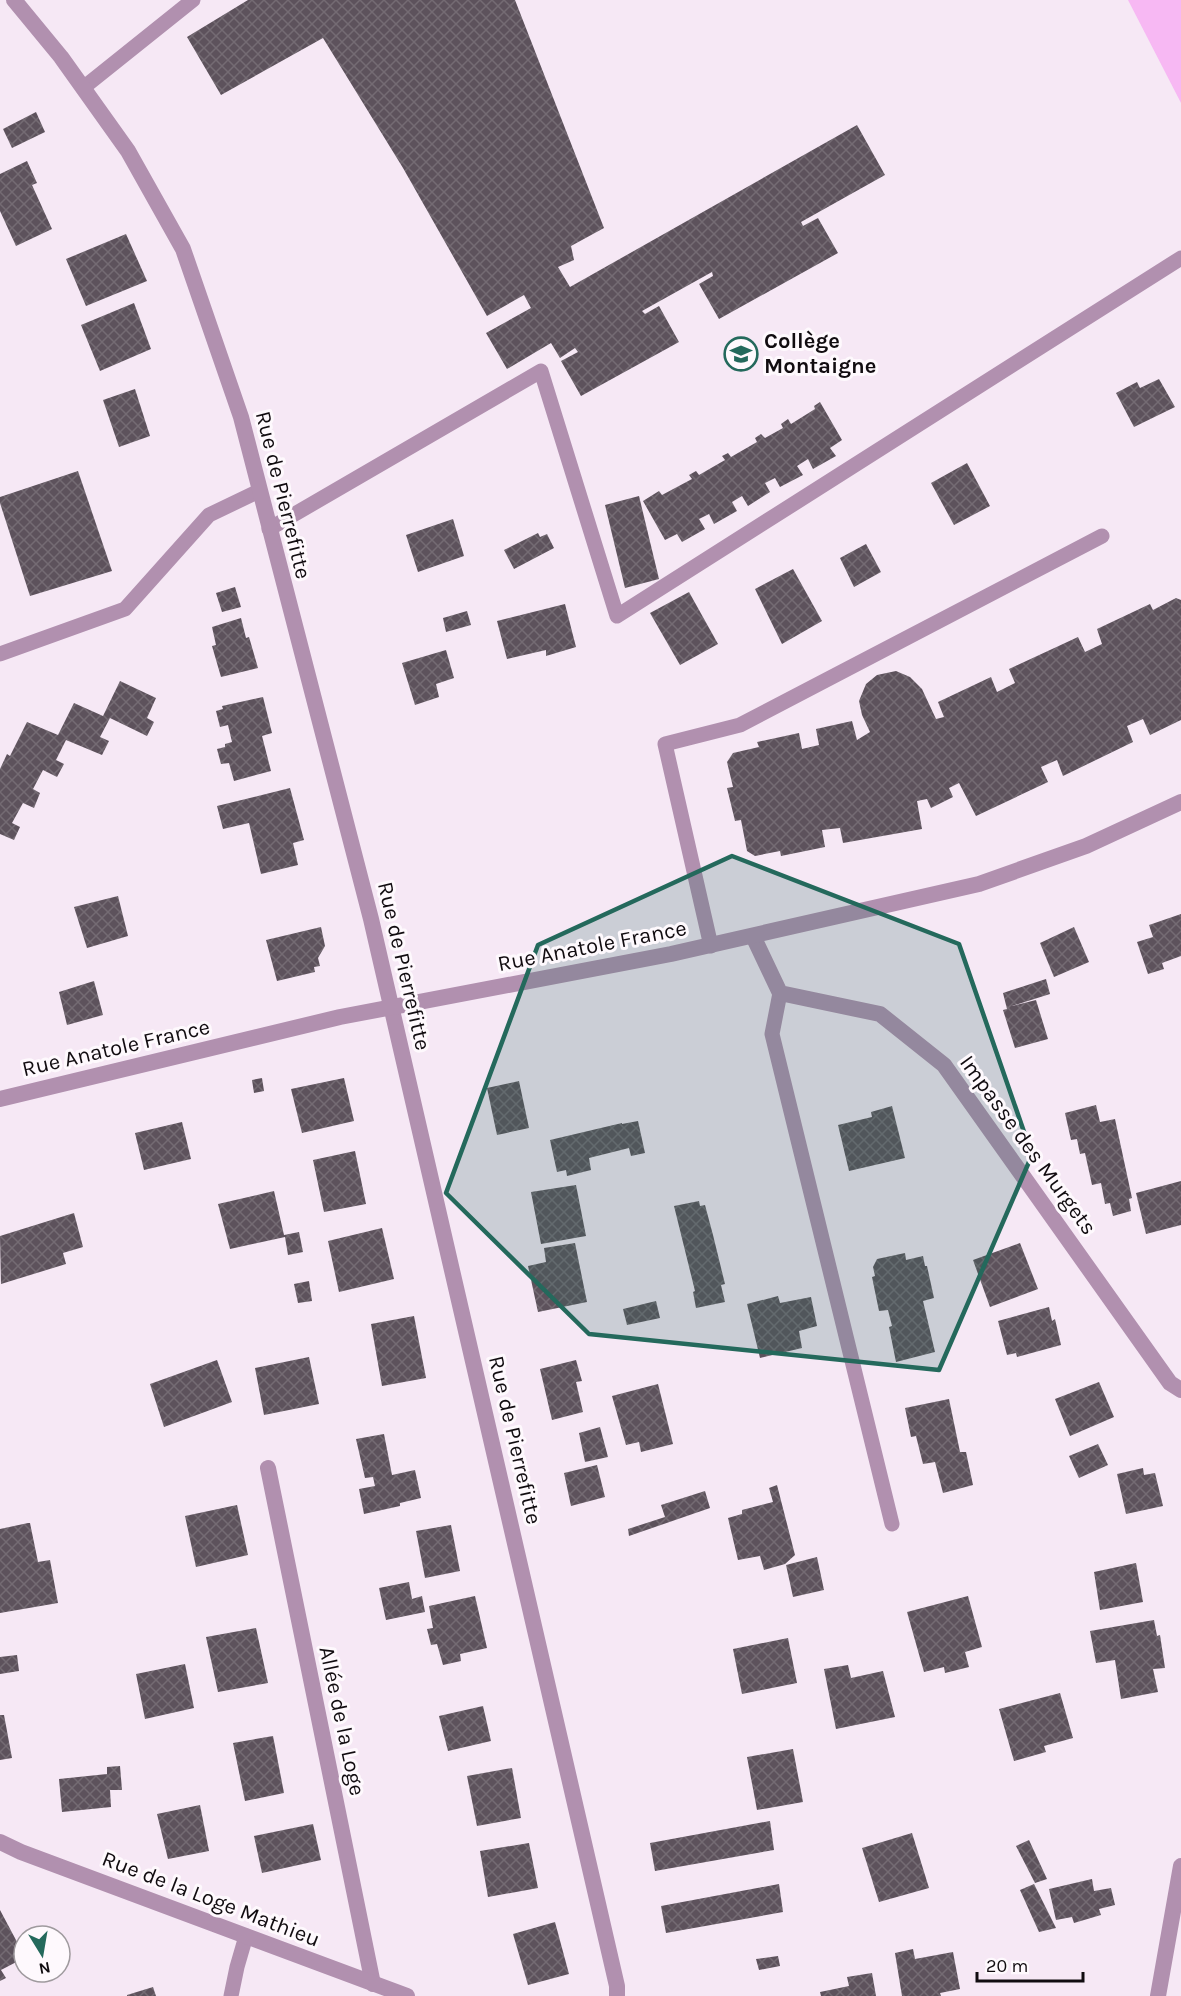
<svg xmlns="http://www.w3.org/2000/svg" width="1181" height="1996" font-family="Karla,sans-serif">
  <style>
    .pitch { fill: #f7b8f3 }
    .building { fill: url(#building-cross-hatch) }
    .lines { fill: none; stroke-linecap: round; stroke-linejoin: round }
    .service { stroke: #b190af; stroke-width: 15 }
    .minor { stroke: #b190af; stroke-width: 16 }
    .tertiary { stroke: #b190af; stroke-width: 16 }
    .marked { fill: #24695c; fill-opacity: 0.2; stroke: #24695c; stroke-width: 4.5; stroke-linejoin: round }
    .labels { text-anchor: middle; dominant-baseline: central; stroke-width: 6; stroke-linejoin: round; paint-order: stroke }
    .poi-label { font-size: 22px; font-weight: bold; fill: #110c10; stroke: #fef9fd; text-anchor: start }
    .street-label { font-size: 22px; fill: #110c10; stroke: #fef9fd }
  </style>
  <defs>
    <pattern id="building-cross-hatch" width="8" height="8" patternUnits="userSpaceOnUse" patternTransform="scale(1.5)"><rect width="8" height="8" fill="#5d525c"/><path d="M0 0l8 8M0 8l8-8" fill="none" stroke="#746b73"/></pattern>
  </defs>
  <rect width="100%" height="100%" fill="#f6e8f5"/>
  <path class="pitch" d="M1128 0H1181V103Z"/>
  <g class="building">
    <path d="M248 0H515L604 228 571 246 574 260 558 267 570 287 857 125 885 175 801 222 803 226 818 218 838 253 719 319 699 284 713 276 712 272 642 311 645 314 659 306 679 342 581 396 561 361 578 352 575 348 560 358 551 343 507 369 486 333 531 308 524 295 487 316 403 168 323 38 221 95 187 37Z"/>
    <path d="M36 112 45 132 12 148 3 129Z"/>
    <path d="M27 161 37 183 32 185 52 229 16 246 0 211V174Z"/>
    <path d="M126 234 147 281 86 306 66 259Z"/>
    <path d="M134 303 151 349 100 371 81 325Z"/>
    <path d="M1159 379 1175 407 1134 427 1116 393 1137 382 1140 388Z"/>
    <path d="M135 389 150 436 119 447 103 400Z"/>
    <path d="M820 402 842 440 830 448 836 456 813 469 808 459 797 466 803 475 780 487 775 478 765 483 770 492 748 506 742 496 732 502 737 511 714 524 709 514 699 519 705 529 682 542 677 534 665 540 643 501 659 491 662 495 692 479 689 475 696 471 699 475 725 460 722 456 728 453 731 457 757 442 755 438 761 434 765 438 783 428 781 424 788 419 791 424 815 409 814 406Z"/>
    <path d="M967 463 990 506 954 525 931 483Z"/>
    <path d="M78 471 112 571 30 596 0 503V497Z"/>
    <path d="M639 496 659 579 625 588 605 505Z"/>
    <path d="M453 519 464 556 418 572 406 535Z"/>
    <path d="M538 533 540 537 547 534 554 548 514 569 504 550Z"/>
    <path d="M866 544 881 572 854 587 840 558Z"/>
    <path d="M793 569 822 621 782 644 755 589Z"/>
    <path d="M235 587 241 607 222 612 216 593Z"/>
    <path d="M689 592 718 644 680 665 650 613Z"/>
    <path d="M1176 598 1181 600V720L1150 735 1143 719 1127 726 1133 742 1063 776 1057 760 1041 767 1048 782 976 816 959 783 949 788 953 797 931 808 927 799 917 801 922 829 843 843 840 828 822 830 825 847 781 856 780 851 755 856 747 851 741 820 735 821 727 788 733 787 727 762 733 753 759 747 757 742 799 733 802 749 819 745 816 729 852 721 857 740 870 732 862 715 859 701 866 684 877 675 896 671 910 677 922 689 936 719 944 717 938 702 991 677 997 692 1015 683 1009 669 1078 637 1085 652 1102 644 1097 629 1150 604 1153 610Z"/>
    <path d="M565 604 576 647 546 656V650L507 659 497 621Z"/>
    <path d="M467 611 471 625 446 632 443 618Z"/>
    <path d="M241 618 246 638 249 637 258 668 221 677 212 646 216 645 212 627Z"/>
    <path d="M446 650 454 678 436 684 439 697 415 705 402 663Z"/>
    <path d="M120 681 156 698 147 718 154 722 147 736 110 718 100 737 109 741 102 755 66 740 56 760 64 764 57 777 43 770 33 789 40 793 34 808 23 803 12 823 20 827 14 840 0 834V769L7 754 10 756 27 722 58 735 74 703 103 716Z"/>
    <path d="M263 697 272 733 262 736 271 771 234 781 229 763 221 764 217 749 225 747V744L232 742 228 725 220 727 216 711 223 709 222 706Z"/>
    <path d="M290 788 304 840 293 843 298 865 261 874 249 823 223 829 217 806Z"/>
    <path d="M118 896 128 936 87 948 74 907Z"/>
    <path d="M1181 914V956L1162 963 1164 969 1148 974 1137 942 1153 937 1149 925Z"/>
    <path d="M321 927 325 946 318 958 320 966 314 967 315 972 277 981 266 940Z"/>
    <path d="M1074 927 1089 962 1054 977 1040 943Z"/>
    <path d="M1046 979 1050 994 1012 1006 1036 1000 1048 1039 1015 1048 1003 1010 1007 1009 1003 993Z"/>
    <path d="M94 981 103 1015 67 1025 59 992Z"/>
    <path d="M262 1078 264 1091 254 1093 252 1080Z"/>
    <path d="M344 1078 354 1121 302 1133 291 1089Z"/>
    <path d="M519 1081 529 1128 497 1135 487 1088Z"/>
    <path d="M1096 1105 1100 1122 1115 1119 1132 1198 1129 1199 1131 1211 1113 1216 1110 1203 1105 1204 1101 1183 1092 1185 1085 1153 1080 1154 1077 1139 1071 1140 1065 1113Z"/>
    <path d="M892 1106 905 1158 849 1171 838 1125 872 1117 871 1112Z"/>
    <path d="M638 1121 645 1153 631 1156 629 1148 589 1158 591 1170 567 1176 566 1170 557 1172 550 1140 622 1123V1124Z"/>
    <path d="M182 1122 191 1159 144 1170 135 1133Z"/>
    <path d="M355 1151 366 1204 324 1212 313 1160Z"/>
    <path d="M1181 1181V1225L1146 1234 1136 1193Z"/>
    <path d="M576 1185 586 1236 541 1244 531 1192Z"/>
    <path d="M274 1191 284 1235 299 1232 303 1252 288 1255 285 1237 230 1249 218 1204Z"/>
    <path d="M699 1201 700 1206 705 1205 713 1235 725 1284 721 1285 725 1302 696 1308 693 1292 695 1291 674 1206Z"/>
    <path d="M74 1213 83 1247 63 1253 66 1264 1 1284 0 1236Z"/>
    <path d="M382 1228 394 1279 339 1292 328 1241Z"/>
    <path d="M575 1243 587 1302 538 1312 528 1266 546 1262 544 1248Z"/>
    <path d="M1020 1243 1038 1289 990 1307 973 1260Z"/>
    <path d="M905 1253 906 1260 923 1256 925 1266H927L934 1298 923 1301 935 1352 896 1362 889 1327 892 1326 888 1310 879 1311 872 1277 875 1276 873 1267 877 1259Z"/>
    <path d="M309 1281 312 1301 298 1303 294 1284Z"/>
    <path d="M778 1296 780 1303 811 1297 817 1326 799 1331 802 1348 760 1358 747 1304Z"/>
    <path d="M656 1301 660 1318 627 1325 623 1309Z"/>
    <path d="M1049 1307 1052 1321 1055 1319 1061 1345 1017 1357 1016 1353 1007 1355 998 1321Z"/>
    <path d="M414 1316 426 1378 382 1386 371 1324Z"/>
    <path d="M309 1357 319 1404 264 1415 255 1368Z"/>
    <path d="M217 1360 232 1402 164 1427 150 1384Z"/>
    <path d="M576 1360 582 1381 576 1382 583 1412 552 1420 540 1369Z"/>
    <path d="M1099 1382 1114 1417 1070 1436 1055 1399Z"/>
    <path d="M658 1384 673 1444 641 1452 639 1442 626 1445 612 1396Z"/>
    <path d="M949 1399 960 1452H966L973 1485 943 1493 935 1462 923 1464 916 1436 911 1437 905 1408Z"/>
    <path d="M600 1427 608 1457 585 1462 579 1433Z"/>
    <path d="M384 1434 392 1475 415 1470 421 1498 400 1503V1506L364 1514 359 1489 375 1486 373 1477 365 1478 356 1439Z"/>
    <path d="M1098 1444 1108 1465 1079 1478 1069 1456Z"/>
    <path d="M597 1465 605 1497 571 1506 564 1473Z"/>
    <path d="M1143 1468 1144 1475 1155 1473 1163 1506 1126 1514 1117 1474Z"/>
    <path d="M777 1485 795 1555 785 1564 764 1570 760 1556 738 1560 728 1518 742 1514V1510L773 1502 769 1488Z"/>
    <path d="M705 1491 710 1508 629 1536 628 1529 665 1517 661 1505Z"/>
    <path d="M237 1505 248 1555 196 1567 185 1516Z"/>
    <path d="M28 1523H30L38 1562 50 1560 58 1603 0 1613V1529Z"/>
    <path d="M451 1525 460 1571 425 1578 416 1531Z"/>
    <path d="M817 1557 824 1590 793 1597 786 1565Z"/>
    <path d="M1136 1563 1143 1602 1100 1610 1094 1572Z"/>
    <path d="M409 1582 412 1599 422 1596 425 1612 386 1620 379 1588Z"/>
    <path d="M475 1596 487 1648 460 1654 461 1661 443 1665 437 1644 431 1645 427 1629 433 1628 429 1606Z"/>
    <path d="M968 1596 982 1647 965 1652 969 1667 945 1673 944 1667 924 1672 907 1612Z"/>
    <path d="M1154 1620 1157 1636 1160 1635 1165 1668 1153 1669 1158 1692 1121 1699 1115 1660 1096 1663 1090 1631Z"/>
    <path d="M256 1628 268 1683 218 1692 206 1637Z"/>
    <path d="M788 1638 797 1683 742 1694 733 1649Z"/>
    <path d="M17 1655 19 1671 0 1674V1657Z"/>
    <path d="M185 1664 194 1708 145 1719 136 1674Z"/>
    <path d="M848 1665 851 1678 883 1671 895 1717 836 1729 824 1669Z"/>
    <path d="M1060 1693 1073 1738 1044 1746 1046 1752 1014 1761 999 1709Z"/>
    <path d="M483 1706 491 1741 448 1751 439 1716Z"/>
    <path d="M0 1715H4L12 1758 0 1760Z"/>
    <path d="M273 1736 284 1793 245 1801 233 1743Z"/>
    <path d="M793 1749 803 1802 757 1810 747 1757Z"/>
    <path d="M120 1766 122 1790H110L111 1807 62 1812 59 1779 107 1774V1767Z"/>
    <path d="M512 1768 521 1818 477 1826 467 1776Z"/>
    <path d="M200 1805 209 1851 168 1859 157 1814Z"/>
    <path d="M770 1821 774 1850 655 1871 650 1843Z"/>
    <path d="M313 1824 321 1860 262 1873 254 1836Z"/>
    <path d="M912 1833 929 1888 879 1902 862 1848Z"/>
    <path d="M1029 1840 1047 1879 1035 1883 1016 1846Z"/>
    <path d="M529 1843 538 1888 488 1897 480 1851Z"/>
    <path d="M1092 1879 1094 1891 1111 1888 1115 1905 1099 1909 1101 1915 1074 1923 1072 1917 1056 1920 1049 1889Z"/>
    <path d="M779 1884 783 1912 666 1933 661 1906Z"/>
    <path d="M1034 1884 1056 1928 1039 1932 1020 1890Z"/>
    <path d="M0 1910 24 1955V1958L1 1970 6 1978 0 1981Z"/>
    <path d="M555 1922 569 1974 528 1985 513 1934Z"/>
    <path d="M913 1949 915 1959 953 1952 960 1989 940 1993 941 1996H902L895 1953Z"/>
    <path d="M778 1956 780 1966 759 1970 756 1959Z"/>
    <path d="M872 1973 876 1996H821L820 1992 849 1986 847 1977Z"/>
    <path d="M153 1987 156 1996H127V1995Z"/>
  </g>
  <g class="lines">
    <g class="service">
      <path d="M83 88 193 0"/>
      <path d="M269 529 541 371 617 616 1181 258"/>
      <path d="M0 654 125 609 209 515 259 491"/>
      <path d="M711 946 665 744 740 725 1102 536"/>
      <path d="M780 993 772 1034 892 1524"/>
      <path d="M231 1996 237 1967 246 1936"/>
    </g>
    <g class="minor">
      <path d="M14 0 61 57 128 151 183 249 241 417 371 919 617 1986V1996"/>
      <path d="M753 936 780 993 880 1014 944 1065 1170 1383 1181 1390"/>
      <path d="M268 1468 373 1984"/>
      <path d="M0 1842 21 1852 407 1996"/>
    </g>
    <g class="tertiary">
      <path d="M0 1099 340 1017 671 954 979 884 1086 846 1181 802"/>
      <path d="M1158 1996 1181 1866"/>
    </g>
  </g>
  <path class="marked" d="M732 856 959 944 1032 1155 939 1370 589 1334 446 1193 538 945Z"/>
  <defs>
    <g id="school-ring" transform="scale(1.725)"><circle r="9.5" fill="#fef9fd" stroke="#24695c" stroke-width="1.5"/><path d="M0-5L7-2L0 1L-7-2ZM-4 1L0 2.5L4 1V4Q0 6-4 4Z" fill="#24695c"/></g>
  </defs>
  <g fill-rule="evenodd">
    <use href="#school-ring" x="741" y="354"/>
  </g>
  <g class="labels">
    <g class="poi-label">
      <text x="764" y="341">Collège<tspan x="764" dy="25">Montaigne</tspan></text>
    </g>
    <g class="street-label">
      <text transform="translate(283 495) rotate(76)">Rue de Pierrefitte</text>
      <text transform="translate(592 946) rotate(-11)">Rue Anatole France</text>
      <text transform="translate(404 966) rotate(77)">Rue de Pierrefitte</text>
      <text transform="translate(116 1048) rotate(-13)">Rue Anatole France</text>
      <text transform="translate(1028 1145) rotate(54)">Impasse des Murgets</text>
      <text transform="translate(515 1440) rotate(77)">Rue de Pierrefitte</text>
      <text transform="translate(342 1721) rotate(78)">Allée de la Loge</text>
      <text transform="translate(211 1899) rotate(21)">Rue de la Loge Mathieu</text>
    </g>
  </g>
  <g transform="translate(42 1954) rotate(169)"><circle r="28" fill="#fef9fd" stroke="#9f9a9e" stroke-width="1.5"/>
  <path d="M0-4.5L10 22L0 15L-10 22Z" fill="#24695c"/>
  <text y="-9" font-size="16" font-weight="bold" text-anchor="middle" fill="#110c10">N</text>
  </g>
  <path d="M977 1972v9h106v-9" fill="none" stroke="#110c10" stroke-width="3"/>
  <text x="986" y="1972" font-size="18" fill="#110c10" stroke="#fef9fd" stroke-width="4.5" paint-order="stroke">20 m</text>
</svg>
